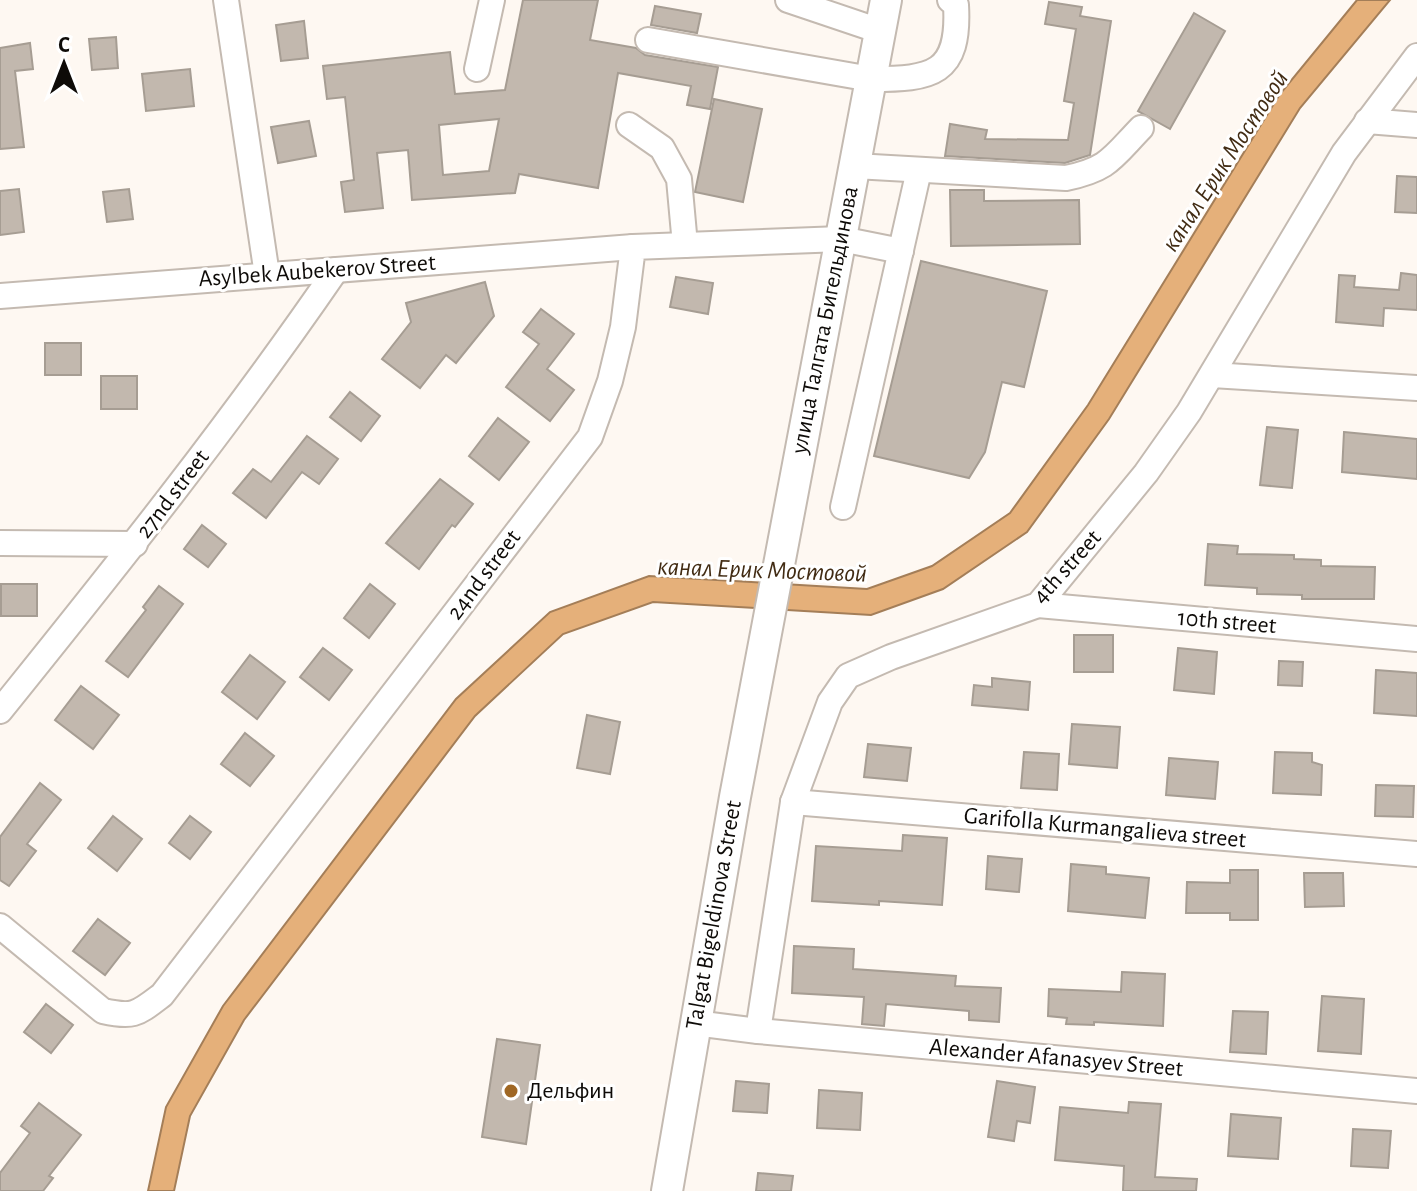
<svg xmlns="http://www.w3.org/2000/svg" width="1417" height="1191" font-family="'Alegreya Sans',sans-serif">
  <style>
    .water { fill: #e5b07a; stroke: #a47e58; stroke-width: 2 }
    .building { fill: #c2b8ae; stroke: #a69d93; stroke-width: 2; fill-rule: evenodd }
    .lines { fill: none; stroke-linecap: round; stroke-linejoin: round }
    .minor-casing { stroke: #c4bab1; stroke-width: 28 }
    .major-casing { stroke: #c4bab1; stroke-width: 34 }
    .minor { stroke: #fff; stroke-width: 24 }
    .major { stroke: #fff; stroke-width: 30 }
    .poi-dot { fill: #9f6724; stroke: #fff; stroke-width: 3 }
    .labels { text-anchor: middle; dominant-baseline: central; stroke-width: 6; stroke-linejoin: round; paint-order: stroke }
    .street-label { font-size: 24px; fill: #0e0b08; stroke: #fff }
    .poi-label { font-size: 24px; fill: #0e0b08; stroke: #fff; text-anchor: start }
    .water-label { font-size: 26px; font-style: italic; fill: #422c14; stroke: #fff }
  </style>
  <rect width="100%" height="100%" fill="#fef8f2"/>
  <path class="water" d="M1357 0H1390L1300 108 1109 419 1027 532 943 589 871 615 653 602 563 634 475 716 244 1020 190 1116 174 1191H148L166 1107 223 1006 456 699 550 612 649 576 867 589 932 566 1010 513 1088 405 1280 94Z"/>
  <g class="building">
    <path d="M523 0H598L590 40 636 48 645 55 718 67 710 109 687 105 691 86 618 73 598 188 519 174 515 193 412 200 408 150 377 153 383 208 345 212 341 182 354 180 345 97 327 99 323 66 450 52 455 94 505 90ZM499 119 489 171 443 175 439 125Z"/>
    <path d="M1049 2 1082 7 1080 16 1111 21 1090 155 1065 163 945 156 950 124 987 130 985 139 1068 140 1074 103 1064 101 1076 29 1045 24Z"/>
    <path d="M655 6 701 14 697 33 651 25Z"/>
    <path d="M1194 13 1225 31 1170 129 1138 111Z"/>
    <path d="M304 21 308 58 281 61 276 25Z"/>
    <path d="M116 37 118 68 92 70 89 39Z"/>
    <path d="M30 43 33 69 15 71 24 147 0 149V48Z"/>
    <path d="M190 69 194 106 146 111 142 74Z"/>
    <path d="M714 99 762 109 743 202 695 192Z"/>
    <path d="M309 121 316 156 278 163 271 127Z"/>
    <path d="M1397 176 1417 177V213L1395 212Z"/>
    <path d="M19 189 24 232 0 235V191Z"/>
    <path d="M129 189 133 219 107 222 103 192Z"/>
    <path d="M950 190H984V201L1079 200 1080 244 951 246Z"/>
    <path d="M921 261 1047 291 1024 387 1002 382 985 452 969 478 874 456Z"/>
    <path d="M1401 273 1417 275V310L1384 308 1383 326 1336 322 1339 275 1355 276 1354 287 1399 290Z"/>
    <path d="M676 277 713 283 708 314 670 307Z"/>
    <path d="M485 282 494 316 456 363 446 355 420 388 382 359 411 322 406 303Z"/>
    <path d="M541 309 574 334 547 369 574 390 550 421 506 387 539 344 523 332Z"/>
    <rect x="45" y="343" width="36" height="32"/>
    <rect x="101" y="376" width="36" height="33"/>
    <path d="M350 392 380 416 361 441 330 417Z"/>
    <path d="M498 418 529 442 499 480 469 456Z"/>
    <path d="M1267 427 1298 430 1292 488 1260 485Z"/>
    <path d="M1344 432 1417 439V479L1342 472Z"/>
    <path d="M307 436 338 459 319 484 302 472 266 518 233 493 253 469 271 482Z"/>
    <path d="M440 479 473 504 455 527 452 525 419 569 386 543Z"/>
    <path d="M202 525 226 544 208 567 184 549Z"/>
    <path d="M1208 544 1238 546 1237 554 1294 555V559L1321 560V566L1375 567 1374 599H1302V595L1257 594V588L1205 585Z"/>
    <rect x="1" y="584" width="36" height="32"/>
    <path d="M370 584 395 604 369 638 344 618Z"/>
    <path d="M159 586 183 604 128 677 106 661 146 610 143 607Z"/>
    <rect x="1074" y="635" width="39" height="37"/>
    <path d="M323 648 352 670 329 700 300 677Z"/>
    <path d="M1178 648 1217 652 1214 694 1174 690Z"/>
    <path d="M250 655 285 682 257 719 222 692Z"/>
    <path d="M1279 661 1303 662 1302 686 1278 685Z"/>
    <path d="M1376 670 1417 673V716L1374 713Z"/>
    <path d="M992 678 1030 682 1028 710 972 705 974 685 992 687Z"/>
    <path d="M81 686 119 715 93 749 55 720Z"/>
    <path d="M587 715 620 722 610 774 577 768Z"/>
    <path d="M1072 724 1120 727 1117 768 1069 764Z"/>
    <path d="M245 733 274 756 250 786 221 764Z"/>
    <path d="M868 744 911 748 907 781 864 777Z"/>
    <path d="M1024 752 1059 754 1057 790 1021 788Z"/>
    <path d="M1275 752 1312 753V762L1322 765 1321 795 1273 793Z"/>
    <path d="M1169 758 1218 762 1215 799 1166 795Z"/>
    <path d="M40 783 61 800 27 844 36 851 9 886 0 880V837Z"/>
    <path d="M1376 785 1414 786 1413 817 1375 816Z"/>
    <path d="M113 816 142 839 117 871 88 848Z"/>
    <path d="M190 816 211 832 190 859 169 843Z"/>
    <path d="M903 835 947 838 942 905 879 901V905L812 901 816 846 902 851Z"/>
    <path d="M988 856 1022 859 1019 892 986 889Z"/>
    <path d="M1071 864 1106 867V874L1149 878 1145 918 1068 911Z"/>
    <path d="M1230 870H1258V920H1230V913H1186L1187 882 1230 883Z"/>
    <path d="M1304 873H1343L1344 906 1305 907Z"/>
    <path d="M98 919 130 943 105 975 73 951Z"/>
    <path d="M794 946 854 949 853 969 956 976 955 986 1001 988 999 1022 969 1020V1011L886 1004 884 1026 862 1024 864 997 792 993Z"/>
    <path d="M1122 972 1165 974 1163 1026 1094 1022V1025L1066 1024 1067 1018 1048 1016 1049 989 1121 992Z"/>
    <path d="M1322 996 1364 999 1361 1054 1318 1051Z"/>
    <path d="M46 1004 73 1025 51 1053 24 1032Z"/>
    <path d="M1233 1011 1268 1012 1266 1054 1230 1052Z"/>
    <path d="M497 1039 540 1045 526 1144 482 1137Z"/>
    <path d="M736 1081 769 1084 767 1113 733 1111Z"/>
    <path d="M997 1081 1035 1087 1030 1123 1017 1121 1014 1141 988 1137Z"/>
    <path d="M819 1090 862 1093 860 1130 817 1128Z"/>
    <path d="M1129 1102 1161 1104 1155 1177 1197 1179 1196 1191H1123L1124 1166 1055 1160 1060 1107 1128 1113Z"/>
    <path d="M39 1103 81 1135 49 1176 53 1178 43 1191H0V1173L30 1133 21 1126Z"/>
    <path d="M1231 1114 1281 1118 1278 1159 1228 1156Z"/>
    <path d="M1353 1129 1391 1131 1388 1168 1351 1166Z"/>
    <path d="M758 1173 793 1176 791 1191H756Z"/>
  </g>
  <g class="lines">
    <g class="minor-casing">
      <g id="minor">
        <path d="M226 0 267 275"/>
        <path d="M788 0 880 31"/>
        <path d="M648 40 871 79C932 79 960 75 956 5L950 0"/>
        <path d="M477 69 492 0"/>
        <path d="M1367 121 1417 125"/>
        <path d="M629 125 662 148 679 179 685 245"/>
        <path d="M855 166 1066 178C1109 169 1112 158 1141 128"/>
        <path d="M0 296 633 247"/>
        <path d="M1212 375 1417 388"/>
        <path d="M843 507 919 170"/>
        <path d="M0 543 135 544"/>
        <path d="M1038 605 1417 639"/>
        <path d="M0 711C116 567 231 423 336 270"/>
        <path d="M793 802 1417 854"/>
        <path d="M0 926 103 1011C134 1018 137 1014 162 995L590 437 610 381 623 327 633 247 841 239 901 251"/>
        <path d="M695 1023 758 1031 1417 1091"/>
        <path d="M758 1031 793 802 830 702 848 676 891 657 1038 605 1146 473 1189 412 1344 153 1417 56"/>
      </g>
    </g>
    <g class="major-casing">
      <path id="major" d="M667 1191 735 797 886 0"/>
    </g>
    <use href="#minor" class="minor"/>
    <use href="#major" class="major"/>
  </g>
  <circle class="poi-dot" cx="511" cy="1091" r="8"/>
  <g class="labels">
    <g class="street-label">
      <text transform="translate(317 271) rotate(-4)">Asylbek Aubekerov Street</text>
      <text transform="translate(825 320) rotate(-79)">улица Талгата Бигельдинова</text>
      <text transform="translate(173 494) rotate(-53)">27nd street</text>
      <text transform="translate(1067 567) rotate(-48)">4th street</text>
      <text transform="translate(484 575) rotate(-53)">24nd street</text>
      <text transform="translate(1227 622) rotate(5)">10th street</text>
      <text transform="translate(1105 828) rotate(5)">Garifolla Kurmangalieva street</text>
      <text transform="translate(714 915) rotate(-80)">Talgat Bigeldinova Street</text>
      <text transform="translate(1056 1058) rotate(5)">Alexander Afanasyev Street</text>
    </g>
    <g class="poi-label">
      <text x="527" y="1091">Дельфин</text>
    </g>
    <g class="water-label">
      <text transform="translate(1225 161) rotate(-57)">канал Ерик Мостовой</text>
      <text transform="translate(762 570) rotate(2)">канал Ерик Мостовой</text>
    </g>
  </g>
  <g transform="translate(64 64)" stroke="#ffffff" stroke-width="6" paint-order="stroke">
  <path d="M0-6L14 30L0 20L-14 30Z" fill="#0e0b08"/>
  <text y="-12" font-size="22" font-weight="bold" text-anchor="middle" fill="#0e0b08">С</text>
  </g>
</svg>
